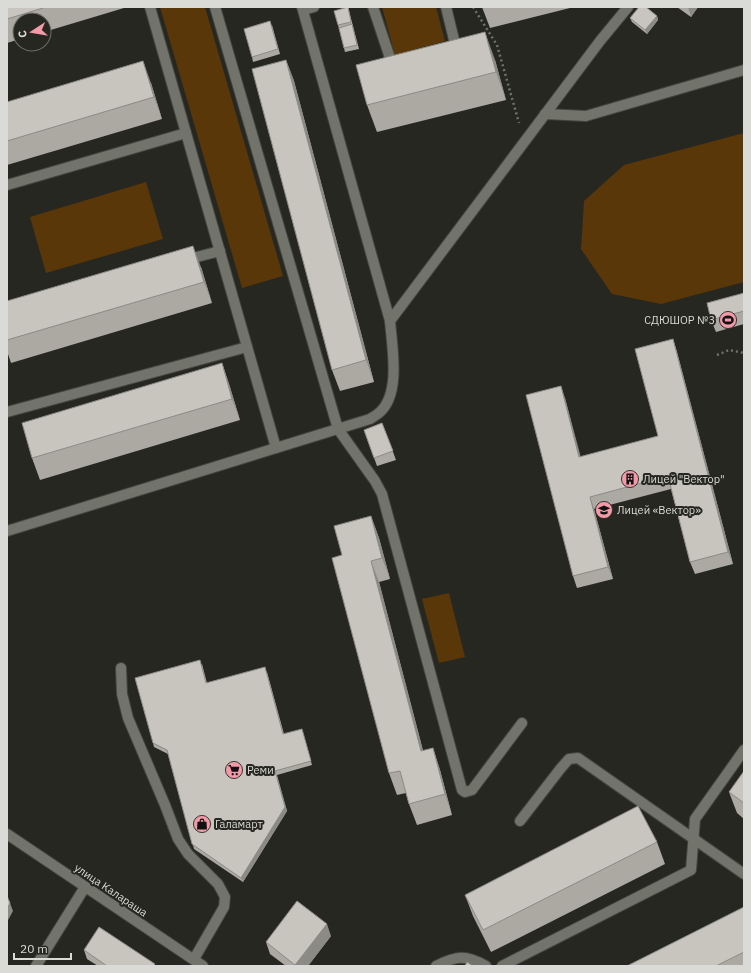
<svg xmlns="http://www.w3.org/2000/svg" width="751" height="973" font-family="'IBM Plex Sans',sans-serif">
  <style>
    .green { fill: #593709 }
    .lines { fill: none; stroke-linecap: round; stroke-linejoin: round }
    .minor-casing { stroke: #45453f; stroke-width: 12 }
    .path { stroke: #72726c; stroke-width: 2.5; stroke-dasharray: 2 3; stroke-linecap: butt }
    .minor { stroke: #72736b; stroke-width: 10 }
    .wall { fill: #aca9a3 }
    .shaded-wall { fill: #8c8a85 }
    .building { fill: #c8c5be; stroke: #8c8a85 }
    .labels { text-anchor: middle; dominant-baseline: central; stroke-width: 4; stroke-linejoin: round; paint-order: stroke }
    .poi-label { font-size: 11px; fill: #dadad6; stroke: #272721; text-anchor: start }
    .street-label { font-size: 11px; fill: #dadad6; stroke: #272721 }
  </style>
  <rect width="100%" height="100%" fill="#272721"/>
  <g class="green">
    <path d="M160 7H205L283 276 242 288Z"/>
    <path d="M382 7H436L445 41 395 55Z"/>
    <path d="M744 133V282L661 304 612 294 581 249 584 201 624 165Z"/>
    <path d="M146 182 163 239 46 273 30 217Z"/>
    <path d="M449 593 465 657 439 663 422 599Z"/>
  </g>
  <g class="lines">
    <g class="minor-casing">
      <g id="minor">
        <path d="M150 7 276 448"/>
        <path d="M215 7 338 429 375 481 382 494 462 790 465 792 472 790 522 723"/>
        <path d="M302 7 390 321"/>
        <path d="M373 7 392 64 397 63"/>
        <path d="M446 7 456 48 452 49"/>
        <path d="M303 10 314 7"/>
        <path d="M545 114 586 116 744 70"/>
        <path d="M7 185 186 133"/>
        <path d="M185 260 220 251"/>
        <path d="M7 412 247 347"/>
        <path d="M7 531 370 419C373 417 377 415 380 412 401 393 392 347 390 321L600 41 628 7"/>
        <path d="M121 668 122 694 128 718 165 805 178 839 188 854 218 884 225 897 224 907 194 959"/>
        <path d="M520 821 561 768 569 759 578 758 744 874"/>
        <path d="M7 834 203 966"/>
        <path d="M36 966 85 887"/>
        <path d="M436 966C456 956 465 954 486 966"/>
        <path d="M502 966 691 870 695 819 744 750"/>
      </g>
    </g>
    <g class="path">
      <path d="M473 7 497 45 519 123"/>
      <path d="M717 355 729 350 744 353"/>
    </g>
    <use href="#minor" class="minor"/>
  </g>
  <g class="wall">
    <path d="M7 7H123L124 8 44 32V20H20V39L7 43Z"/>
    <path d="M348 7 359 49 345 52 338 25Z"/>
    <path d="M482 7H574L490 28Z"/>
    <path d="M677 7H698L691 17Z"/>
    <path d="M657 16 658 20 647 34 632 22 630 18Z"/>
    <path d="M272 25 280 54 253 62 252 57Z"/>
    <path d="M286 60 294 81 374 382 340 391 332 370Z"/>
    <path d="M495 60 506 100 377 132 367 105Z"/>
    <path d="M151 83 162 119 7 165V102Z"/>
    <path d="M201 267 212 303 11 363 7 351V301Z"/>
    <path d="M744 293V324L716 332 711 320Z"/>
    <path d="M673 339 677 352 733 564 695 574 690 562 671 489 594 509 613 579 577 588 573 576 565 398 580 457 658 436Z"/>
    <path d="M222 363 229 384 240 420 40 480 32 458Z"/>
    <path d="M382 423 396 460 377 466 364 430Z"/>
    <path d="M371 516 379 538 390 579 379 582 423 751 433 748 440 770 452 815 417 825 409 804 406 793 397 795 389 773 342 555Z"/>
    <path d="M202 664 207 683 267 672 284 734 303 733 312 765 277 775 287 811 243 882 194 849 168 754 154 747 153 743Z"/>
    <path d="M744 771V819L737 813 729 792Z"/>
    <path d="M657 842 665 864 491 952 473 916 465 895Z"/>
    <path d="M744 907V966H627Z"/>
    <path d="M331 936 308 966H286L270 954 266 942Z"/>
    <path d="M84 950 155 966H98L87 959Z"/>
  </g>
  <g class="shaded-wall">
    <path d="M688 7H698L691 17Z"/>
    <path d="M657 16 658 20 647 34 645 30Z"/>
    <path d="M485 32 495 60 506 100 496 72Z"/>
    <path d="M286 60 294 81 374 382 366 360Z"/>
    <path d="M143 61 151 83 162 119 154 97Z"/>
    <path d="M193 246 201 267 212 303 204 282Z"/>
    <path d="M673 339 677 352 733 564 728 552Z"/>
    <path d="M222 363 229 384 240 420 232 399Z"/>
    <path d="M561 386 565 398 584 469 579 457Z"/>
    <path d="M590 497 594 509 613 579 608 567Z"/>
    <path d="M371 516 379 538 390 579 382 558Z"/>
    <path d="M371 561 379 582 429 773 421 751Z"/>
    <path d="M433 748 440 770 452 815 445 794Z"/>
    <path d="M275 771 287 811 243 882 241 878Z"/>
    <path d="M10 903 13 911 7 922V909Z"/>
    <path d="M327 924 331 936 308 966H296L295 965Z"/>
  </g>
  <g class="building">
    <path d="M7 7H46L7 19Z"/>
    <path d="M348 7 351 22 338 25 334 11Z"/>
    <path d="M639 7H646L657 16 645 30 630 18Z"/>
    <path d="M270 21 278 49 252 57 244 29Z"/>
    <path d="M352 24 357 45 344 48 339 28Z"/>
    <path d="M485 32 496 72 367 105 356 65Z"/>
    <path d="M286 60 366 360 332 370 252 69Z"/>
    <path d="M143 61 154 97 7 141V102Z"/>
    <path d="M193 246 204 282 7 340V301Z"/>
    <path d="M744 293V311L711 320 707 303Z"/>
    <path d="M673 339 728 552 690 562 668 476 590 497 608 567 573 576 526 395 561 386 579 457 658 436 635 349Z"/>
    <path d="M222 363 232 399 32 458 22 423Z"/>
    <path d="M382 423 393 451 374 458 364 430Z"/>
    <path d="M371 516 382 558 371 561 421 751 433 748 445 794 409 804 400 771 389 773 332 558 342 555 334 526Z"/>
    <path d="M200 660 206 683 265 667 283 734 302 729 311 761 275 771 285 807 241 878 192 844 167 750 153 743 135 678Z"/>
    <path d="M744 771V803L729 792Z"/>
    <path d="M638 806 657 842 483 930 465 895Z"/>
    <path d="M7 896 10 903 7 909Z"/>
    <path d="M297 901 327 924 295 965 266 942Z"/>
    <path d="M744 907V952L716 966H627Z"/>
    <path d="M99 927 155 964 153 966H107L84 950Z"/>
    <path d="M467 962 473 966H465Z"/>
  </g>
  <defs>
    <g id="stadium-disc" transform="scale(0.9)"><circle r="9.5" fill="#f39aa9" stroke="#272721"/><path d="M0-5a6.5 5 0 1 0 0 10a6.5 5 0 1 0 0-10ZM-3.5-1.8h7v3.6h-7Z" fill="#111"/></g>
    <g id="building-disc" transform="scale(0.9)"><circle r="9.5" fill="#f39aa9" stroke="#272721"/><path d="M-4-6H4V6H1V3H-1V6H-4ZM-2.5-4.3h1.7v1.8h-1.7ZM.8-4.3h1.7v1.8H.8ZM-2.5-1h1.7V.8h-1.7ZM.8-1h1.7V.8H.8Z" fill="#111"/></g>
    <g id="school-disc" transform="scale(0.9)"><circle r="9.5" fill="#f39aa9" stroke="#272721"/><path d="M0-5L7-2L0 1L-7-2ZM-4 1L0 2.5L4 1V4Q0 6-4 4Z" fill="#111"/></g>
    <g id="supermarket-disc" transform="scale(0.9)"><circle r="9.5" fill="#f39aa9" stroke="#272721"/><path d="M-6-5.5h2.5l.6 2H6L4.5 2H-2.5L-4.4-4H-6ZM-1.5 3.2a1.3 1.3 0 1 0 .1 0ZM3 3.2a1.3 1.3 0 1 0 .1 0Z" fill="#111"/></g>
    <g id="shop-disc" transform="scale(0.9)"><circle r="9.5" fill="#f39aa9" stroke="#272721"/><path d="M-5-2.5h2.3a2.7 3.5 0 0 1 5.4 0H5L5.5 6h-11ZM-1.5-2.5h3a1.5 2.3 0 0 0-3 0Z" fill="#111"/></g>
  </defs>
  <g fill-rule="evenodd">
    <use href="#stadium-disc" x="728" y="320"/>
    <use href="#building-disc" x="630" y="479"/>
    <use href="#school-disc" x="604" y="510"/>
    <use href="#supermarket-disc" x="234" y="770"/>
    <use href="#shop-disc" x="202" y="824"/>
  </g>
  <g class="labels">
    <g class="poi-label">
      <text x="715" y="320" text-anchor="end">СДЮШОР №3</text>
      <text x="643" y="479">Лицей "Вектор"</text>
      <text x="617" y="510">Лицей «Вектор»</text>
      <text x="247" y="770">Реми</text>
      <text x="215" y="824">Галамарт</text>
    </g>
    <g class="street-label">
      <text transform="translate(111 890) rotate(34)">улица Калараша</text>
    </g>
  </g>
  <rect width="751" height="973" fill="none" stroke="#dadad6" stroke-width="16"/>
  <g transform="translate(32 32) rotate(258)"><circle r="19" fill="#272721" stroke="#6f6f69"/>
  <path d="M0-3L7 15L0 10L-7 15Z" fill="#f39aa9"/>
  <text y="-6" font-size="11" font-weight="bold" text-anchor="middle" fill="#dadad6">С</text>
  </g>
  <path d="M14 953v6h57v-6" fill="none" stroke="#dadad6" stroke-width="2"/>
  <text x="20" y="953" font-size="12" fill="#dadad6" stroke="#272721" stroke-width="3" paint-order="stroke">20 m</text>
</svg>
